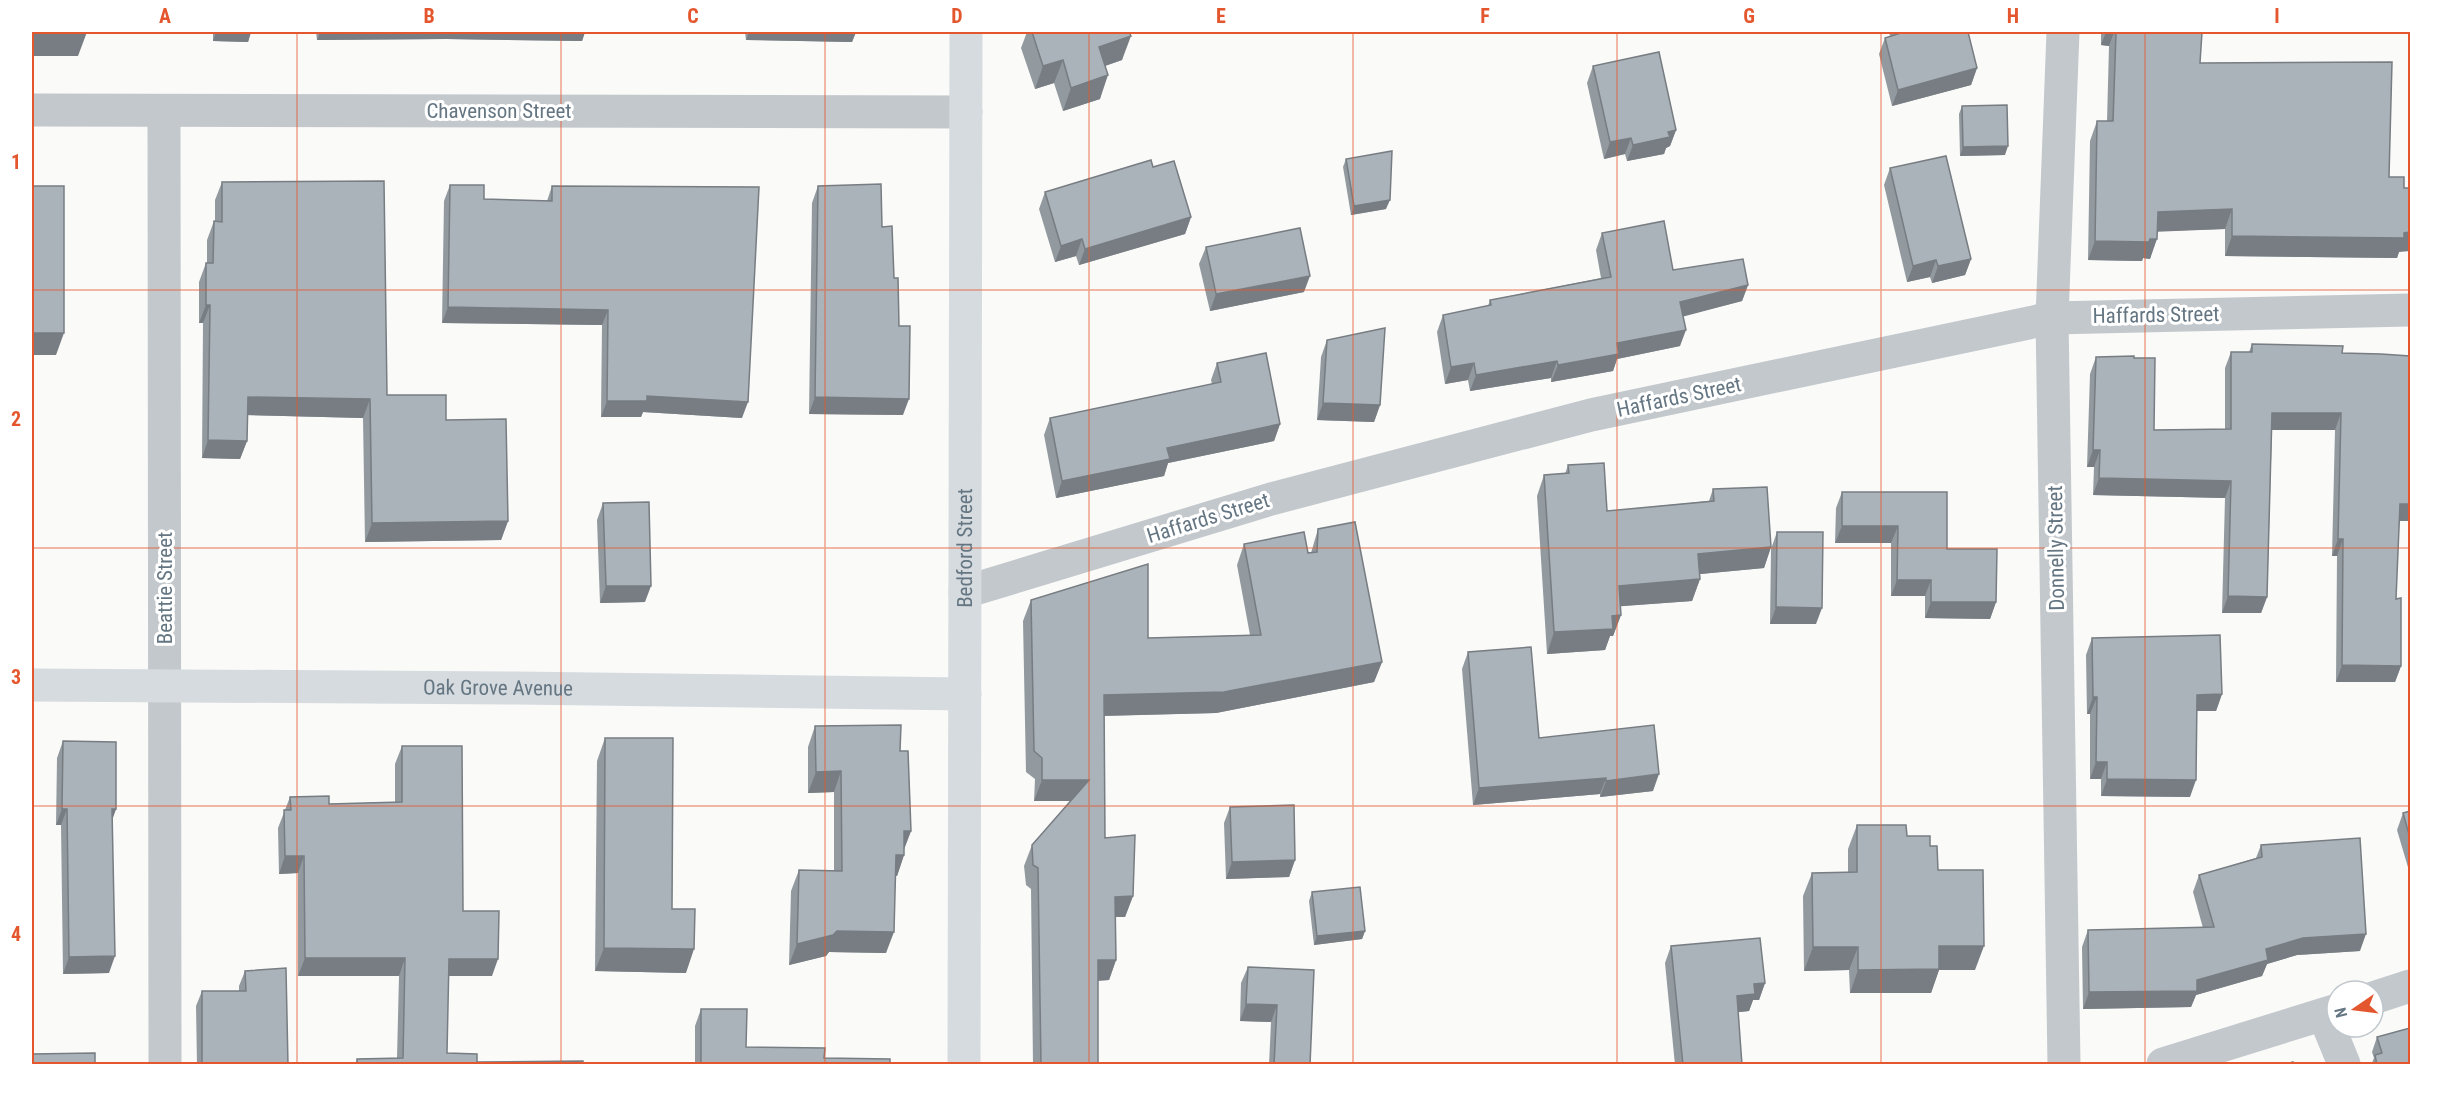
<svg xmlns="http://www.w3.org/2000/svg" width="2442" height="1096" font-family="'Roboto Condensed',sans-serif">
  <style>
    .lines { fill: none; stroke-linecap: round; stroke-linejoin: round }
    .street { stroke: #c3c8cc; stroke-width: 33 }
    .secondary { stroke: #d6dbdf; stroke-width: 33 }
    .wall { fill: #929a9f }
    .shaded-wall { fill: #777d82 }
    .building { fill: #aab3b9; stroke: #777d82; stroke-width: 1.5 }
    .grid { fill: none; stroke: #e4572e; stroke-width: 1.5; stroke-opacity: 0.55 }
    .labels { text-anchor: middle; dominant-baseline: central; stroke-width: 6; stroke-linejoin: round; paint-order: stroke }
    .street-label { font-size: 21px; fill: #657683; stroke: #fff }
    .neatline { fill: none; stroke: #e4572e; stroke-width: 2 }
    .grid-label { font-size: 20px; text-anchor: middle; font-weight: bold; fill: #e4572e }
  </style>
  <rect width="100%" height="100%" fill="#fafaf8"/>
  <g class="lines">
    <g class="street">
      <path d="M2063 32 2052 318 2064 1064"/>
      <path d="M32 110 966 112"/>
      <path d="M164 111 165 1064"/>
      <path d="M965 592 1271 499 1591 415 2052 318 2410 310"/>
      <path d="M2373 998 2410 986"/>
      <path d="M2324 1015 2344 1064"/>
      <path d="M2163 1064 2337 1010"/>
    </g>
    <g class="secondary">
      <path id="s1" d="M32 685 517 688 965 694"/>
      <path id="s2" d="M964 1064 966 32"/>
    </g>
  </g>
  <g class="wall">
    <path d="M213 32H251L248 42 213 41Z"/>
    <path d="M316 32H585L582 41 446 39 317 40Z"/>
    <path d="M745 32H856L852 42 746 40Z"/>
    <path d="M1027 32H1129L1122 60 1105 66 1100 99 1063 111 1054 83 1035 89 1021 48Z"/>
    <path d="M1889 32H1968L1977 68 1971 85 1892 106 1879 54 1885 38 1890 36Z"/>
    <path d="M2101 32H2202L2200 63 2389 177 2399 252 2397 258 2225 256V229L2158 231 2150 259 2143 258 2142 261 2088 260 2090 141 2097 121H2107L2109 46 2101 45Z"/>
    <path d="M1593 66 1676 130 1670 146 1666 148 1664 154 1627 161 1625 154 1604 159 1587 83Z"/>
    <path d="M1962 106 2005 155 1960 156 1959 114Z"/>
    <path d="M1346 159 1386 209 1351 215 1343 167Z"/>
    <path d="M1153 167 1191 217 1185 234 1079 265 1076 256 1055 262 1039 209 1045 192Z"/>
    <path d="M1890 168 1971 259 1965 275 1932 283 1930 277 1907 282 1884 185Z"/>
    <path d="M222 182 387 395 446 420 508 521 501 540 365 542 363 418 247 415V441L240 459 202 458 203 323H199V282L206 263H207V240L214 221 215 222V200Z"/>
    <path d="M450 185 484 199 547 201 552 186 742 418 643 412 641 417H601L602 325 442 323 444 201Z"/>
    <path d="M818 186 882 227 894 278 903 415 809 414 812 203Z"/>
    <path d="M1602 233 1673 270 1748 285 1742 301 1683 316 1680 346 1617 359 1613 371 1551 382V378L1470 391 1468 380 1445 384 1437 332 1443 315 1488 306 1490 300 1601 278 1596 250Z"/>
    <path d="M1206 247 1304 292 1210 311 1199 264Z"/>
    <path d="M1327 340 1380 405 1374 422 1317 420 1321 357Z"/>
    <path d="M2252 344 2342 353 2410 356V521H2399L2396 599 2401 666 2395 682H2336L2337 556H2332L2335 430H2272L2267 597 2261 613H2222L2225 498 2093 495 2094 467H2087L2090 374 2096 357 2154 430 2225 429V368L2231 352H2249Z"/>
    <path d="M1217 363 1280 424 1274 441 1168 463 1164 476 1056 498 1044 435 1050 418 1212 384 1211 380Z"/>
    <path d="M1568 465 1607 511 1709 501 1713 489 1771 547 1764 568 1700 574V579L1692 601 1620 606 1621 615 1613 636H1610L1605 650 1547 654 1537 496 1544 475 1565 474Z"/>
    <path d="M1842 492 1947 549 1996 602 1990 619 1925 618V596H1891V543H1835L1836 508Z"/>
    <path d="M603 503 645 602 600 603 597 520Z"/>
    <path d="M1318 529 1382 662 1374 682 1216 713 1104 716 1105 838 1133 896 1125 917H1116V960L1109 980 1098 981V1065H1033L1031 889 1026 885 1024 866 1032 845 1071 801H1034L1035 779 1026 772 1023 621 1031 600 1148 638 1250 635 1237 565 1244 544 1311 553Z"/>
    <path d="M1777 532 1816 624H1770L1771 549Z"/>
    <path d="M2092 638 2222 694 2216 711H2197L2190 797 2101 796V779H2090V714H2087L2086 655Z"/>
    <path d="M1468 652 1539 738 1653 791 1600 797V794L1473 805 1462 669Z"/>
    <path d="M815 726 900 751 911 831 904 849V855L897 876H895L886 953 829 952 826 956 789 965 791 891 799 870 834 871V792L808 793V747Z"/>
    <path d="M605 738 672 909 686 973 595 971 597 761Z"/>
    <path d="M63 741 116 809 112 820 109 973 63 974 61 825H56L57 758Z"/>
    <path d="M402 746 463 911 492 976H448L447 1053 477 1062 583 1065H355L357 1059 397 1058 399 976H298V873L279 874 278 828 290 797 329 804 395 802V764Z"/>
    <path d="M1230 807 1295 860 1289 877 1226 879 1224 823Z"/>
    <path d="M2410 811V874L2397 830 2403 813Z"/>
    <path d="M1857 825 1907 836 1930 846 1938 870 1975 970H1939L1931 993H1850L1849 970 1804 971 1803 896 1812 873 1848 872V849Z"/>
    <path d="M2261 845 2360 951 2297 955 2267 964 2262 976 2196 995 2191 1007 2083 1009 2082 947 2088 930 2203 928 2193 892 2199 875 2256 858Z"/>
    <path d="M1312 892 1365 931 1362 939 1314 945 1309 901Z"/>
    <path d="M1671 946 1765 983 1759 1000H1753L1749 1011 1738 1012 1742 1065H1675L1665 963Z"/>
    <path d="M1248 967 1314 970 1310 1065H1269L1271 1022 1240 1021 1241 983Z"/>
    <path d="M245 971 288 1065H197L196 1006 202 991H239V986Z"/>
    <path d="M701 1009 746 1047 824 1058 890 1065H695V1026Z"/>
    <path d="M2377 1037 2410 1065H2371L2374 1058 2372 1052Z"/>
  </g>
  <g class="shaded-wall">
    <path d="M87 32 78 56H32V33Z"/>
    <path d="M216 32H251L248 42 213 41Z"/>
    <path d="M320 32H585L582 41 446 39 317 40Z"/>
    <path d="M749 32H856L852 42 746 40Z"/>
    <path d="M2106 32H2114L2109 46 2101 45Z"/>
    <path d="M1131 36 1122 60 1090 71 1099 47Z"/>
    <path d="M1063 60 1054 83 1035 89 1043 66Z"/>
    <path d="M1977 68 1971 85 1892 106 1898 90Z"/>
    <path d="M1108 75 1100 99 1063 111 1071 88Z"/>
    <path d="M1676 130 1670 146 1666 148 1664 154 1627 161 1633 145Z"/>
    <path d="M1631 138 1625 154 1604 159 1610 142Z"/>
    <path d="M2008 146 2005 155 1960 156 1963 147Z"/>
    <path d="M1390 200 1386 209 1351 215 1354 206Z"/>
    <path d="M2232 209 2225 229 2151 232 2158 212Z"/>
    <path d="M1191 217 1185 234 1079 265 1085 249Z"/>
    <path d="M2410 232V251L2399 252 2397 258 2225 256 2232 236Z"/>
    <path d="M1082 239 1076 256 1055 262 1061 246Z"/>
    <path d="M2150 239H2157L2150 259 2143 258 2142 261 2088 260 2095 241Z"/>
    <path d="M1971 259 1965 275 1932 283 1938 266Z"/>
    <path d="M1936 260 1930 277 1907 282 1913 266Z"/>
    <path d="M1310 276 1304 292 1210 311 1216 294Z"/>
    <path d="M1748 285 1742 301 1674 319 1680 302Z"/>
    <path d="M206 305H210L203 323H199Z"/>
    <path d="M448 307 608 310 602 325 442 323Z"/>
    <path d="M1686 330 1680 346 1617 359 1613 371 1551 382 1558 365 1617 343Z"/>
    <path d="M32 333H64L56 355H32Z"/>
    <path d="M1557 361 1551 378 1470 391 1476 375Z"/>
    <path d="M1474 363 1468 380 1445 384 1451 367Z"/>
    <path d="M647 396 748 402 742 418 643 412 641 417H601L607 401Z"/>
    <path d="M248 397 370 399 363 418 241 415Z"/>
    <path d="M815 397 909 399 903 415 809 414Z"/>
    <path d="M1323 403 1380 405 1374 422 1317 420Z"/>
    <path d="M2272 413H2341L2335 430H2266Z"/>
    <path d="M1280 424 1274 441 1168 463 1164 476 1056 498 1062 481 1167 448Z"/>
    <path d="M208 440 247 441 240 459 202 458Z"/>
    <path d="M2093 450H2100L2094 467H2087Z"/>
    <path d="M2099 478 2231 481 2225 498 2093 495Z"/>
    <path d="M2400 504H2410V521H2393Z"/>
    <path d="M508 521 501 540 365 542 372 523Z"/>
    <path d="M1842 526H1898L1891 543H1835Z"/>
    <path d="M2338 539H2343L2337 556H2332Z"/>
    <path d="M1771 547 1764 568 1690 575 1698 554Z"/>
    <path d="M1700 579 1692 601 1611 607 1619 586Z"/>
    <path d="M1897 580H1931L1925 596H1891Z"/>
    <path d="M606 586H651L645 602 600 603Z"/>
    <path d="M2228 596 2267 597 2261 613H2222Z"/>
    <path d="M1931 602H1996L1990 619 1925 618Z"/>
    <path d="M1776 607 1822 608 1816 624H1770Z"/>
    <path d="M1621 615 1613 636H1610L1605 650 1547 654 1554 632 1612 616Z"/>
    <path d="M1382 662 1374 682 1216 713 1096 716 1104 695Z"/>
    <path d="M2342 665 2401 666 2395 682H2336Z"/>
    <path d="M2222 694 2216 711H2191L2197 695Z"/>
    <path d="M2093 697H2097L2090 714H2087Z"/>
    <path d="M2096 762H2107L2101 779H2090Z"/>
    <path d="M841 771 834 792 808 793 816 772Z"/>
    <path d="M1659 774 1653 791 1600 797 1606 781Z"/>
    <path d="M1606 778 1600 794 1473 805 1479 788Z"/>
    <path d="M2107 779 2196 780 2190 797 2101 796Z"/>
    <path d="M1042 780H1089L1082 801H1034Z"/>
    <path d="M62 809H67L61 825H56Z"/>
    <path d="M112 809H116L110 826Z"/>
    <path d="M904 831H911L903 852Z"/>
    <path d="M896 855H904L897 876H888Z"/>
    <path d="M285 856H304L298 873 279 874Z"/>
    <path d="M1295 860 1289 877 1226 879 1232 862Z"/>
    <path d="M1133 896 1125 917H1108L1115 897Z"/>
    <path d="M837 931 894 932 886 953 829 952 826 956 789 965 797 944Z"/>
    <path d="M1365 931 1362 939 1314 945 1317 936Z"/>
    <path d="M2366 934 2360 951 2297 955 2267 964 2262 976 2196 995 2191 1007 2083 1009 2089 992 2197 980 2266 949 2303 938Z"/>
    <path d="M1939 946H1984L1975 970H1939L1931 993H1850L1858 970Z"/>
    <path d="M1813 947H1858L1849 970 1804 971Z"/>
    <path d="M604 948 694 949 686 973 595 971Z"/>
    <path d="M115 956 109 973 63 974 69 957Z"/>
    <path d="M305 958H405L399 976H298Z"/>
    <path d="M449 959H498L492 976H442Z"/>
    <path d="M1098 960H1116L1109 980 1090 981Z"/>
    <path d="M1765 983 1759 1000H1753L1749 1011 1731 1013 1737 996 1754 984Z"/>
    <path d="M1246 1004 1277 1005 1271 1022 1240 1021Z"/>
  </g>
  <g class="building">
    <path d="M32 32H87L32 33Z"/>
    <path d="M1032 32H1129L1131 36 1099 47 1108 75 1071 88 1063 60 1043 66Z"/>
    <path d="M1900 32H1968L1977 68 1898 90 1885 38 1901 33Z"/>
    <path d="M2116 32H2202L2200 63 2392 62 2389 177H2404V188H2410V232L2404 233V238L2232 236V209L2158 212 2157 239H2150L2149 242 2095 241 2097 121H2113Z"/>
    <path d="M1659 52 1676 130 1668 132 1670 137 1633 145 1631 138 1610 142 1593 66Z"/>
    <path d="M2007 105 2008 146 1963 147 1962 106Z"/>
    <path d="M1392 151 1390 200 1354 206 1346 159Z"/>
    <path d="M1946 156 1971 259 1938 266 1936 260 1913 266 1890 168Z"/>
    <path d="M1151 160 1153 167 1174 161 1191 217 1085 249 1082 239 1061 246 1045 192Z"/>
    <path d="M384 181 387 395H446V420L506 419 508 521 372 523 370 399 248 397 247 441 208 440 210 305H206V263H213L214 221 222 222V182Z"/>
    <path d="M881 184 882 227 892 226 894 278H898L899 326H910L909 399 815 397 818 186Z"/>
    <path d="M450 185H484V199L552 201V186L759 187 748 402 647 396V401H607L608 310 448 307Z"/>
    <rect x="32" y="186" width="32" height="147"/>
    <path d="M1664 221 1673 270 1743 259 1748 285 1680 302 1686 330 1617 343 1619 354 1558 365 1557 361 1476 375 1474 363 1451 367 1443 315 1491 305 1490 300 1611 277 1602 233Z"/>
    <path d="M1300 228 1310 276 1216 294 1206 247Z"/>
    <path d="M1385 328 1380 405 1323 403 1327 340Z"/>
    <path d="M2252 344 2343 346 2342 353 2381 354 2410 356V504H2400L2396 599 2401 598V666L2342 665 2343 539H2338L2341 413H2272L2267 597 2228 596 2231 481 2099 478 2100 450H2093L2096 357 2134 356V358H2155L2154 430 2231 429V352H2252Z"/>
    <path d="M1266 353 1280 424 1167 448 1170 459 1062 481 1050 418 1221 382 1217 363Z"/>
    <path d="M1604 463 1607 511 1714 501 1713 489 1767 487 1771 547 1698 554 1700 579 1619 586 1621 615 1612 616 1613 629 1554 632 1544 475 1569 473 1568 465Z"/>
    <path d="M1842 492H1947V549H1997L1996 602H1931V580H1897L1898 526H1842Z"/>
    <path d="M649 502 651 586H606L603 503Z"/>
    <path d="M1355 522 1382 662 1224 692 1104 695 1105 838 1135 835 1133 896 1115 897 1116 960H1098V1065H1041L1038 868 1033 865 1032 845 1089 780H1042V758L1034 751 1031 600 1148 564V638L1261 635 1244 544 1304 532 1308 553 1317 552 1318 529Z"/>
    <path d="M1777 532H1823L1822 608 1776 607Z"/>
    <path d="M2220 635 2222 694 2197 695 2196 780 2107 779V762H2096L2097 697H2093L2092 638Z"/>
    <path d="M1531 647 1539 738 1654 725 1659 774 1606 781V778L1479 788 1468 652Z"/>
    <path d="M901 725 900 751H908L911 831H904V855H896L894 932 837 931 833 935 797 944 799 870 842 871 841 771 816 772 815 726Z"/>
    <path d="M605 738H673L672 909H695L694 949 604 948Z"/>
    <path d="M63 741 116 742V809H112L115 956 69 957 67 809H62Z"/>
    <path d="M402 746H462L463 911H499L498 959H449L447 1053 477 1054V1062L583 1061V1065H357V1059L403 1058 405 958H305L304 856H285L284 810H291L290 797 329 796V804L402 802Z"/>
    <path d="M1294 805 1295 860 1232 862 1230 807Z"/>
    <path d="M2410 811V838L2403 813Z"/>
    <path d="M1857 825H1906L1907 836H1930V846H1937L1938 870H1983L1984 946H1939V969L1858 970V947H1813L1812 873 1857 872Z"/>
    <path d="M2360 838 2366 934 2303 938 2266 949 2268 960 2197 980V991L2089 992 2088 930 2214 927 2199 875 2262 857 2261 845Z"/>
    <path d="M1360 887 1365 931 1317 936 1312 892Z"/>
    <path d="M1760 938 1765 983 1754 984 1755 994 1737 996 1742 1065H1683L1671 946Z"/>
    <path d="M1248 967 1314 970 1310 1065H1274L1277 1005 1246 1004Z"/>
    <path d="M286 968 288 1065H202V991H246L245 971Z"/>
    <path d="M701 1009H747L746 1047 825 1048 824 1058 890 1059V1065H701Z"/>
    <path d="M2410 1028V1065H2377L2375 1055 2382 1053 2377 1037Z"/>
    <path d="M95 1053V1065H32V1054Z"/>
    <path d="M2293 1062 2294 1065H2282Z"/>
  </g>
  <path class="grid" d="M297 32V1064M561 32V1064M825 32V1064M1089 32V1064M1353 32V1064M1617 32V1064M1881 32V1064M2145 32V1064M32 290H2410M32 548H2410M32 806H2410"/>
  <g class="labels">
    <g class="street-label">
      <text x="499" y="111">Chavenson Street</text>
      <text transform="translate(2156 315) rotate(-1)">Haffards Street</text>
      <text transform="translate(1679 397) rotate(-12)">Haffards Street</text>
      <text transform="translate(1208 518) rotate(-17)">Haffards Street</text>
      <text stroke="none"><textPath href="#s2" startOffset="516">Bedford Street</textPath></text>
      <text transform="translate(2056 548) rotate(-91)">Donnelly Street</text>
      <text transform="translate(165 588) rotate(-90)">Beattie Street</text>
      <text stroke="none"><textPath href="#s1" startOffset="466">Oak Grove Avenue</textPath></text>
    </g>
  </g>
  <rect width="2442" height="1096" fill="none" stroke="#ffffff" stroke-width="66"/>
  <g transform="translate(2355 1009) rotate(256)"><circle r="28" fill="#ffffff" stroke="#c1c8cd" stroke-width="1.5"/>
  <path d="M0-4.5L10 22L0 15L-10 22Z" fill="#e4572e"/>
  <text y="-9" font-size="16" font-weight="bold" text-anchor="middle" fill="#657683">N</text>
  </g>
  <rect x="33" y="33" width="2376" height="1030" class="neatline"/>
  <g class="grid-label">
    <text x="165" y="23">A</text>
    <text x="429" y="23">B</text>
    <text x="693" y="23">C</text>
    <text x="957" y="23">D</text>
    <text x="1221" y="23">E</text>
    <text x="1485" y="23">F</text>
    <text x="1749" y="23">G</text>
    <text x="2013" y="23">H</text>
    <text x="2277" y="23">I</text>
    <text x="16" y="169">1</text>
    <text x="16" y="426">2</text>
    <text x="16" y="684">3</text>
    <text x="16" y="941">4</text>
  </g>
</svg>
